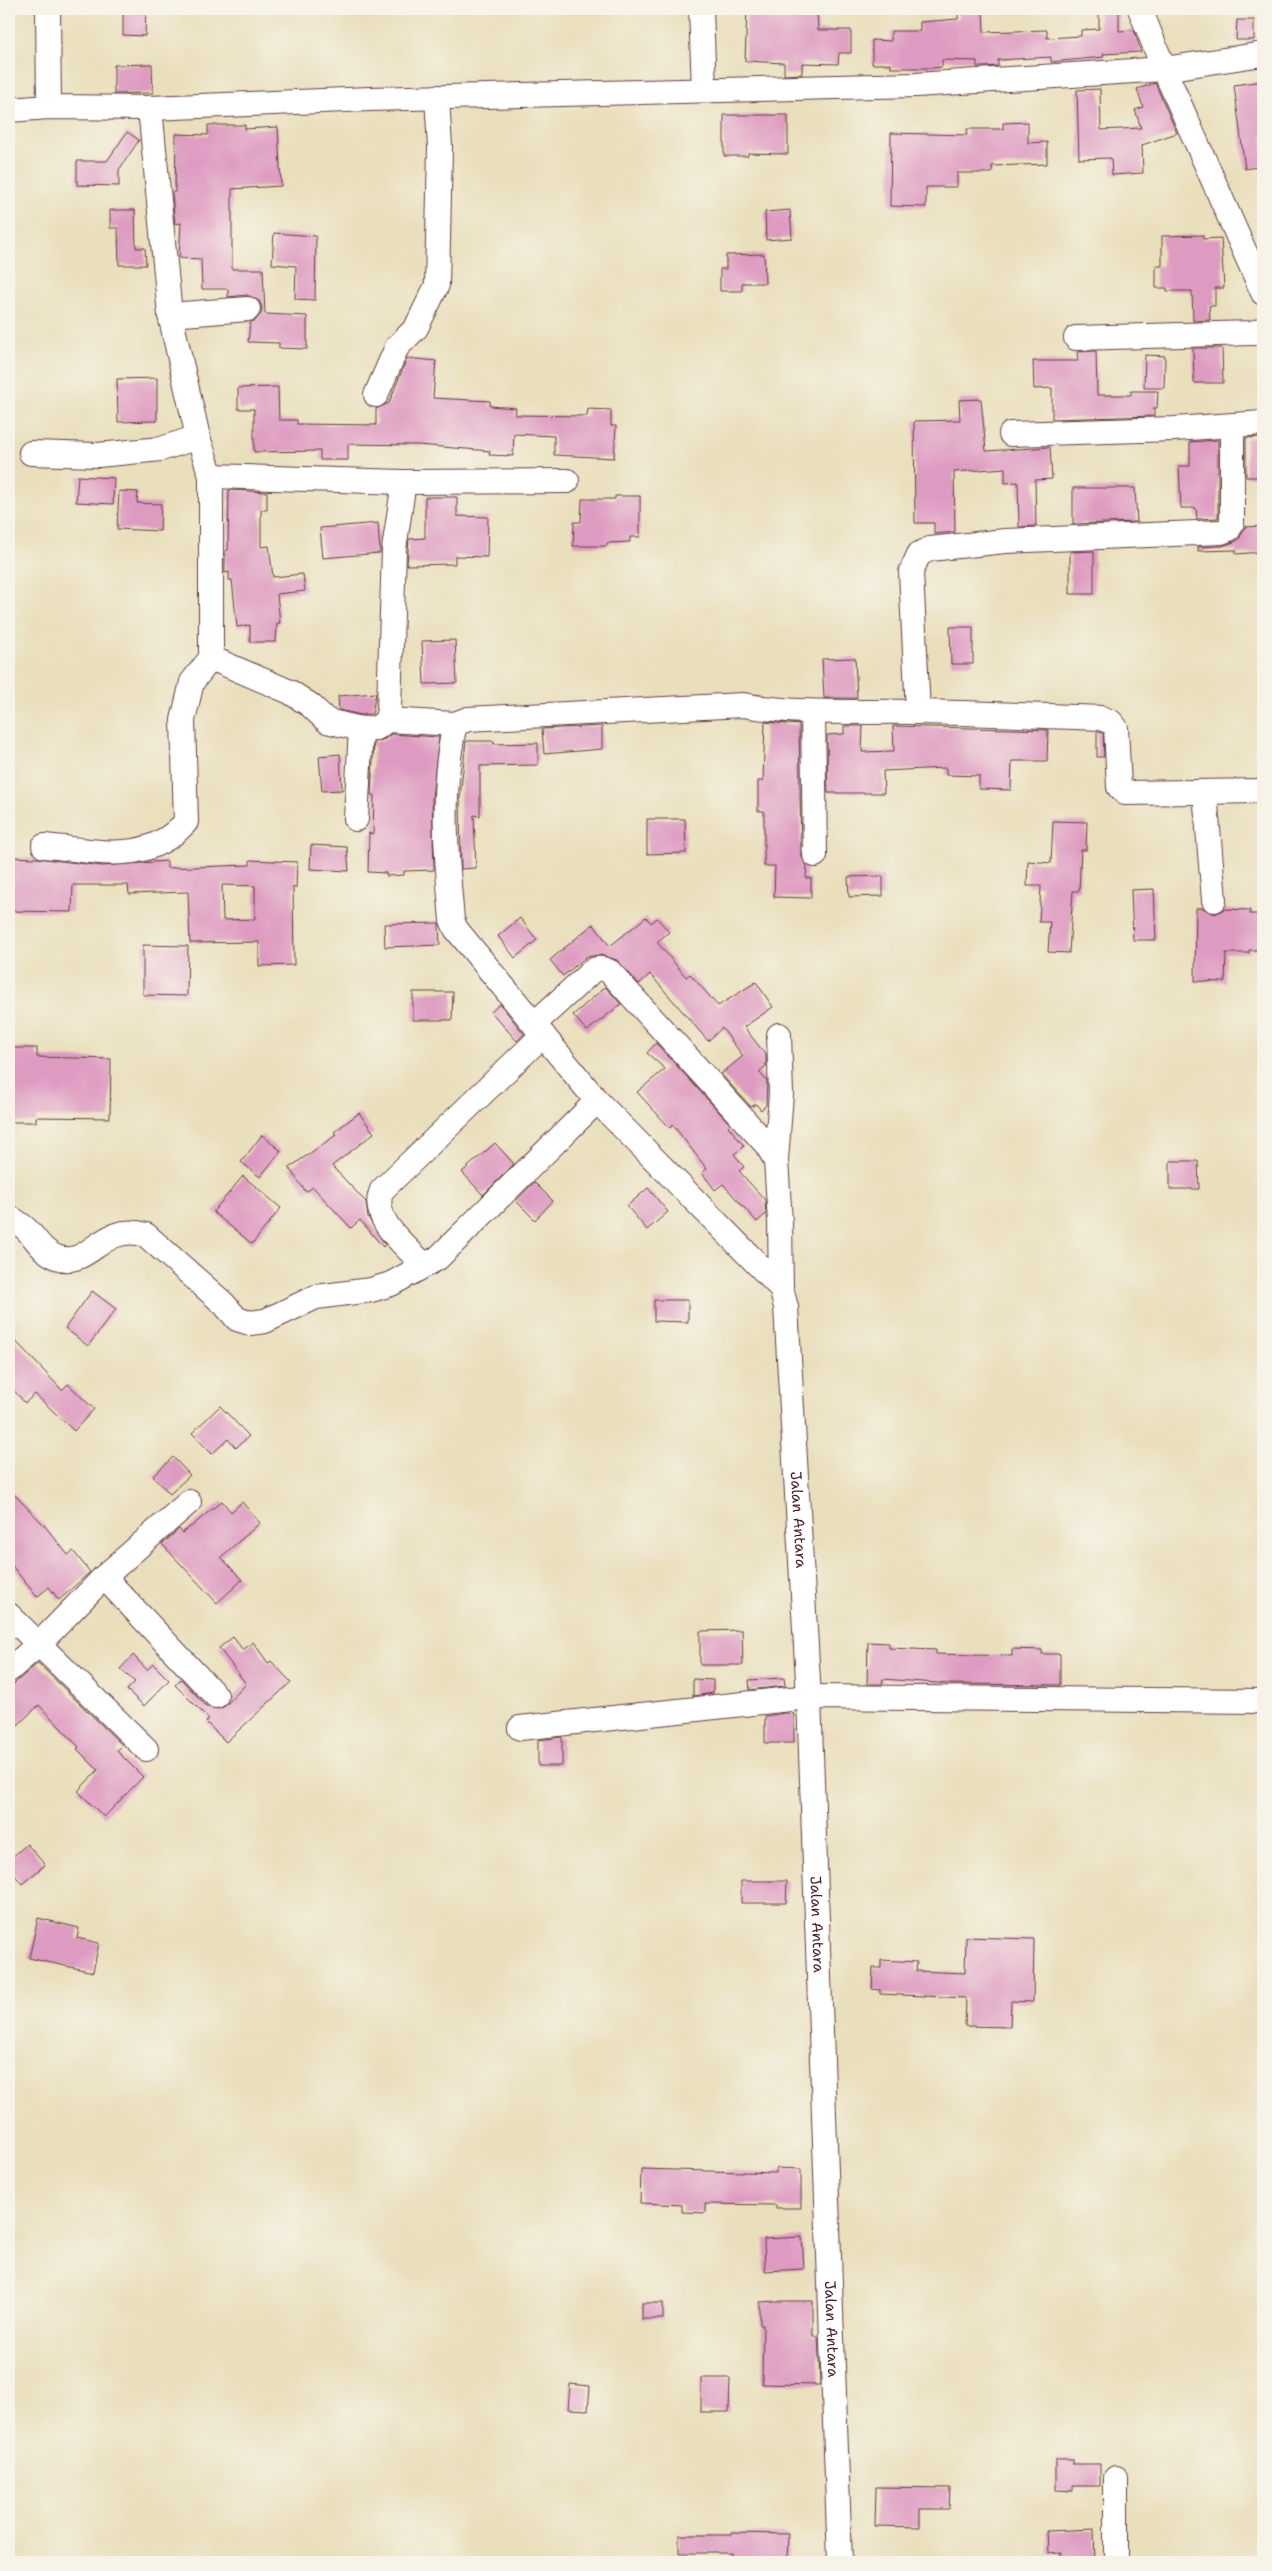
<svg xmlns="http://www.w3.org/2000/svg" width="1272" height="2571" font-family="'Shantell Sans',sans-serif">
  <style>
    .building { fill: #de9bc1; fill-rule: evenodd }
    .lines { fill: none; stroke-linecap: round; stroke-linejoin: round }
    .minor-casing { stroke: #623c41; stroke-width: 26 }
    .minor { stroke: #fff; stroke-width: 24 }
    .labels { text-anchor: middle; dominant-baseline: central; stroke-width: 4.5; stroke-linejoin: round; paint-order: stroke }
    .street-label { font-size: 15px; fill: #4a1f2b; stroke: #f7f3e8 }
  </style>
  <rect width="100%" height="100%" fill="#f7f3e8"/>
  <filter id="ink" filterUnits="userSpaceOnUse"><feTurbulence type="fractalNoise" baseFrequency=".02" numOctaves="2"/><feDisplacementMap in="SourceGraphic" scale="10" xChannelSelector="R" yChannelSelector="G"/><feConvolveMatrix kernelMatrix="1 2 1 2 8 2 1 2 1" color-interpolation-filters="sRGB"/></filter>
  <filter id="wash" filterUnits="userSpaceOnUse"><feTurbulence type="fractalNoise" baseFrequency=".0096" numOctaves="4" result="noise"/><feDisplacementMap in="SourceGraphic" scale="20" xChannelSelector="R" yChannelSelector="G"/><feGaussianBlur stdDeviation="1.12" result="paint"/><feColorMatrix in="noise" values="0 0 0 0 0 0 0 0 0 0 0 0 0 0 0 0 0 1.4 0 .05"/><feComposite in="paint" operator="in"/></filter>
  <g filter="url(#wash)">
    <rect width="100%" height="100%" fill="#e9dfbc"/>
    <g id="blocks">
      <g class="building">
        <path d="M123 9H146L145 36 123 35Z"/>
        <path d="M747 9H817L818 30H851V53H839L838 64 802 63V74L784 75V63L745 61Z"/>
        <path d="M958 9H983L984 32 1047 30V38L1081 36V30L1099 29V9H1119V31L1134 30 1141 52 1103 54 1104 57 1051 62V57L998 60V66L984 67H977V61L942 60V67L932 68H891V64H872V40L891 41V31H920V22L958 19Z"/>
        <path d="M1237 20H1254V40H1236Z"/>
        <path d="M152 64 153 93 114 94V65Z"/>
        <path d="M1263 81V166L1245 169 1234 85Z"/>
        <path d="M1155 83 1177 133 1142 145 1143 173 1112 175 1111 158 1079 159 1077 90 1100 89 1101 130 1141 128 1135 110 1143 107 1137 89Z"/>
        <path d="M724 115H788V154L748 153V156H724Z"/>
        <path d="M1028 122V143L1047 142V164L992 166V173H957V187H926V207L890 206 891 133 967 135V129H1003V123Z"/>
        <path d="M208 125H245V129L278 127 281 186 232 189V269H263L265 314 307 316V349L279 348V343L248 342 250 323 256 320 261 314 262 307 259 301 247 295 228 297V289H202L201 259 179 258 181 223 175 224 172 192H175L176 134 208 135Z"/>
        <path d="M127 132 139 140 119 170V186L77 185V161H107Z"/>
        <path d="M110 210H135L136 248H145L146 265H119L118 228H110Z"/>
        <path d="M790 210 792 238 766 240 765 212Z"/>
        <path d="M274 233 316 236 315 300 295 299 296 266 272 264Z"/>
        <path d="M1203 235V239L1221 238 1224 288H1215V306H1209L1210 320 1193 321 1192 291H1167V288H1156V266H1162V236Z"/>
        <path d="M764 254 765 283H742V291H720V269H726V255Z"/>
        <path d="M1193 348H1222L1223 383H1194Z"/>
        <path d="M1096 351 1097 395H1131V391H1158L1157 408H1154V416L1052 419V388L1034 389 1033 361H1078L1077 352Z"/>
        <path d="M1145 355 1165 356 1164 388H1144Z"/>
        <path d="M407 358 436 361 433 398 490 401V406L516 408 515 415 587 416 588 409 611 410V426H616L614 458 554 455V436L514 434 513 456 489 455 490 451 418 445 348 444V460H320V451L254 452V409H238V388L278 387 279 420H297V424L376 425V409L389 403Z"/>
        <path d="M157 378V421L118 422 117 379Z"/>
        <path d="M981 399 986 451 1050 447 1052 479 1035 480 1036 526 1019 527 1018 482 1005 483V468L954 472 955 532 934 534V523H915L914 421 960 420 959 400Z"/>
        <path d="M1263 437V477H1246V438Z"/>
        <path d="M1218 440V518L1197 519 1196 508H1181L1179 466H1190V442Z"/>
        <path d="M78 476 114 478 113 504 76 502Z"/>
        <path d="M1073 488H1135L1137 522 1073 524Z"/>
        <path d="M229 490 267 492V510H261V547L269 546 273 577 303 574 305 591 277 594 280 623H277L276 642H250V625L237 627 232 580H229V572L225 573V551L228 550Z"/>
        <path d="M119 491 138 492 137 503 161 504 160 531 117 529Z"/>
        <path d="M615 496H640V537H630V542L607 543V546H573L574 522H581L582 499H615Z"/>
        <path d="M425 497H457V516L488 517 487 557 455 556V564L407 565 409 539 425 538Z"/>
        <path d="M378 523 380 553 323 558 320 528Z"/>
        <path d="M1263 526V552L1236 554V550L1198 551V547L1222 546 1234 542 1239 539 1245 527Z"/>
        <path d="M1094 551V594H1070V552Z"/>
        <path d="M950 627H973V664H951Z"/>
        <path d="M455 640 457 683 424 684 422 641Z"/>
        <path d="M855 658 857 698H824L822 659Z"/>
        <path d="M376 693 372 714 361 715 339 710 338 696Z"/>
        <path d="M765 722 799 725 801 855 807 865 806 878H811V898L774 897 775 866H764V811H758V781H763Z"/>
        <path d="M602 726V749L544 754 542 729Z"/>
        <path d="M844 726H863L862 752 894 751 893 726 1048 730 1047 761H1012L1011 790 979 789V776L946 775V768L883 771 884 793H828L827 735 844 734Z"/>
        <path d="M1097 732 1103 733 1104 757H1097Z"/>
        <path d="M391 734 439 737 432 797 434 870 404 871V875L386 876V873L368 872 369 833 373 834 374 795H371L374 742 385 739Z"/>
        <path d="M466 741H493L494 744 538 743V765L480 766V816L474 815 476 868 461 869 460 798Z"/>
        <path d="M340 754 342 790 322 791 319 756Z"/>
        <path d="M647 819H685L686 853 647 854Z"/>
        <path d="M1053 821 1087 822 1086 850H1081L1079 891H1073L1069 953 1048 952 1050 922H1039L1041 886H1027L1028 861 1051 863Z"/>
        <path d="M311 845 347 847 349 871 310 869Z"/>
        <path d="M9 857 37 858 102 866 167 861V868L250 865V860L297 862 296 888 293 887 294 965 259 966V942L190 943 188 892 129 894 128 885H73L72 912 9 911ZM222 885 255 886V919L223 920Z"/>
        <path d="M883 876V896L849 897 848 877Z"/>
        <path d="M1154 889 1156 940H1133L1131 890Z"/>
        <path d="M1196 908H1203L1215 914 1224 909 1250 910V914H1263V950H1249V953H1226L1225 982 1195 981Z"/>
        <path d="M646 917 651 923 657 918 669 932 657 942 686 977 690 974 718 1006 756 982 773 1007 744 1027 766 1055V1066L759 1072 767 1081 766 1105 761 1110 756 1104 751 1107 721 1074 743 1056 722 1028 708 1041 650 974 639 984 617 960 600 955 586 957 563 976 550 960 593 924 610 946Z"/>
        <path d="M520 918 537 940 515 958 498 936Z"/>
        <path d="M439 923 440 945 385 947 384 924Z"/>
        <path d="M143 945 188 946 187 996 143 995Z"/>
        <path d="M605 987 621 1004 587 1031 573 1015Z"/>
        <path d="M413 992H453L452 1020H413Z"/>
        <path d="M500 1004 524 1034 517 1041 491 1012Z"/>
        <path d="M656 1043 730 1124 728 1126 744 1146 734 1154 744 1167 739 1171 765 1200 766 1214 757 1222 723 1184 715 1190 702 1173 707 1169 673 1125 670 1128 637 1092 665 1069 647 1053Z"/>
        <path d="M9 1048H37V1057L111 1059 110 1118 36 1117V1122H9Z"/>
        <path d="M359 1113 374 1133 332 1166 366 1202 368 1217 385 1245 383 1247 360 1220 351 1228 313 1187 306 1192 289 1168 336 1135 334 1132Z"/>
        <path d="M262 1135 281 1151 260 1177 241 1162Z"/>
        <path d="M495 1143 514 1164 483 1195 462 1172Z"/>
        <path d="M1170 1161H1198L1199 1189H1170Z"/>
        <path d="M243 1176 281 1208 252 1244 213 1212Z"/>
        <path d="M534 1182 553 1201 535 1220 516 1201Z"/>
        <path d="M648 1188 668 1212 647 1230 627 1206Z"/>
        <path d="M92 1291 116 1309 88 1346 65 1328Z"/>
        <path d="M654 1300H688V1322L654 1321Z"/>
        <path d="M9 1334 62 1390 68 1384 94 1409 74 1431 35 1394 25 1403 9 1385Z"/>
        <path d="M220 1406 249 1436 236 1448 228 1439 212 1454 192 1433Z"/>
        <path d="M173 1457 190 1475 170 1494 153 1476Z"/>
        <path d="M9 1489 44 1525 68 1555 73 1551 90 1572 59 1600 49 1587 37 1597 9 1562Z"/>
        <path d="M222 1501 231 1512 242 1502 260 1523 221 1557 242 1580 217 1603 162 1544 179 1529 182 1533 193 1525Z"/>
        <path d="M742 1630 743 1665H700V1631Z"/>
        <path d="M233 1637 243 1650 253 1642 268 1663 271 1661 291 1682 226 1742 206 1722 209 1719 175 1685 181 1679 206 1706 219 1709 225 1706 246 1684 219 1648Z"/>
        <path d="M868 1642 889 1643V1648L936 1650V1654L1012 1656V1649L1042 1650V1654H1060V1685L950 1684 883 1679 882 1684H867Z"/>
        <path d="M133 1655 147 1670 153 1664 169 1680 144 1706 127 1690 135 1682 120 1669Z"/>
        <path d="M38 1663 122 1745 117 1751 143 1777 104 1817 78 1791 98 1770 77 1749 79 1747 39 1705 18 1725 9 1714V1688Z"/>
        <path d="M784 1678 785 1686 750 1690 749 1680Z"/>
        <path d="M693 1679 713 1680V1693L693 1696Z"/>
        <path d="M785 1713 794 1714V1743H765V1716Z"/>
        <path d="M562 1737V1766H538V1740Z"/>
        <path d="M27 1844 45 1865 22 1884 9 1868V1860Z"/>
        <path d="M741 1881H787L786 1903H741Z"/>
        <path d="M38 1918 79 1928 77 1938 99 1943 93 1972 29 1958Z"/>
        <path d="M966 1937 1034 1939 1033 2002 1011 2001 1010 2027 965 2026 966 1998 880 1994V1990L872 1989 873 1968H881V1960L917 1962 916 1971 965 1973Z"/>
        <path d="M776 2168 801 2169V2208H776V2205L705 2204V2213L682 2212V2205L640 2203 641 2169 776 2173Z"/>
        <path d="M802 2237 804 2269 765 2271 764 2239Z"/>
        <path d="M775 2301H813V2336H818L820 2385 762 2384 763 2325H760V2302Z"/>
        <rect x="642" y="2303" width="21" height="16"/>
        <path d="M701 2378H730L729 2412H701Z"/>
        <path d="M570 2384 590 2386 588 2410 568 2409Z"/>
        <path d="M1056 2459H1073V2464H1100V2486H1073V2491L1056 2490Z"/>
        <path d="M876 2487 950 2488 949 2509H920V2527L875 2526Z"/>
        <path d="M1094 2529 1095 2562H1061V2552L1048 2553 1047 2531Z"/>
        <path d="M732 2533 788 2534 787 2562H731L732 2553H679V2535H732Z"/>
      </g>
    </g>
  </g>
  <g filter="url(#ink)">
    <use href="#blocks" fill-opacity="0" stroke="#623c41" stroke-width="1"/>
    <g class="lines">
      <g class="minor-casing">
        <g id="minor">
          <path d="M48 9 49 107"/>
          <path d="M701 9 704 90"/>
          <path d="M1140 9 1164 69 1263 293"/>
          <path d="M9 110 49 107 150 108 370 99 916 85 1164 69 1263 54"/>
          <path d="M170 315 248 309"/>
          <path d="M1076 338 1253 333 1263 329"/>
          <path d="M376 395 397 347 416 328 437 285 440 147 437 97"/>
          <path d="M1011 434 1174 429 1263 423"/>
          <path d="M31 453 98 455 161 449 198 437"/>
          <path d="M211 476 404 482"/>
          <path d="M211 658 290 692 310 705 327 721 361 729 377 728 387 720 389 708 394 549 404 482 567 481"/>
          <path d="M813 712 815 855"/>
          <path d="M918 712 911 572 919 554 930 549 1005 541 1221 532 1229 529 1232 522V426"/>
          <path d="M387 720 455 724"/>
          <path d="M1205 793 1214 900"/>
          <path d="M356 819 361 729"/>
          <path d="M44 846C98 850 145 867 186 822L183 720 192 682 211 658V476L198 437 170 315 150 108"/>
          <path d="M534 1024 591 972C598 967 603 968 610 972L766 1144 776 1160"/>
          <path id="s1" d="M779 1035 781 1094 776 1160 780 1222 781 1288 786 1307 809 1697 840 2562"/>
          <path d="M597 1101 781 1288"/>
          <path d="M9 1217C15 1221 23 1225 28 1231 38 1241 41 1250 56 1257 90 1270 101 1221 146 1235L224 1304 237 1319 250 1323 265 1321 316 1297 371 1290 391 1284 438 1258 597 1101 456 929 452 920C446 854 440 789 455 724L468 719 743 705C801 715 859 711 918 712 979 713 1040 716 1101 718L1111 722 1116 728 1119 787 1125 793 1263 791"/>
          <path d="M424 1265C406 1246 369 1219 382 1190L543 1035"/>
          <path d="M104 1577 216 1696"/>
          <path d="M9 1615 146 1749"/>
          <path d="M9 1670 39 1644 104 1577 189 1502"/>
          <path d="M520 1728 809 1697 1263 1701"/>
          <path d="M1116 2562V2478"/>
        </g>
      </g>
      <use href="#minor" class="minor"/>
    </g>
  </g>
  <g class="labels">
    <g class="street-label">
      <text stroke="none"><textPath href="#s1" startOffset="486">Jalan Antara</textPath></text>
      <text stroke="none"><textPath href="#s1" startOffset="891">Jalan Antara</textPath></text>
      <text stroke="none"><textPath href="#s1" startOffset="1296">Jalan Antara</textPath></text>
    </g>
  </g>
  <rect width="1272" height="2571" fill="none" stroke="#f7f3e8" stroke-width="30"/>
</svg>
